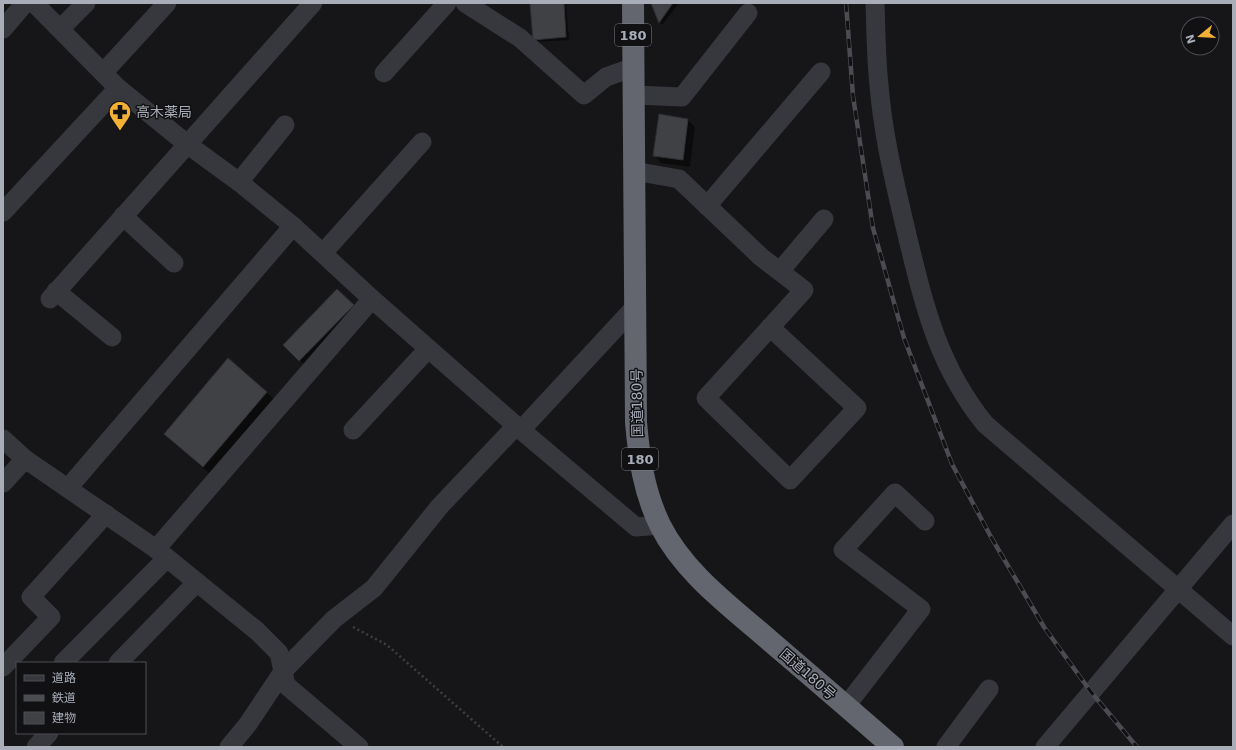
<svg xmlns="http://www.w3.org/2000/svg" width="1236" height="750" font-family="'DejaVu Sans','Noto Sans JP',sans-serif">
  <style>
    .shadow { fill: #0007 }
    .building { fill: #404145; stroke: #303034 }
    .lines { fill: none; stroke-linecap: round; stroke-linejoin: round }
    .path { stroke: #3d3f44; stroke-width: 2.5; stroke-dasharray: 2 3; stroke-linecap: butt }
    .street { stroke: #37383d; stroke-width: 19 }
    .highway { stroke: #63666e; stroke-width: 22 }
    .rail-casing { stroke: #4a4c52; stroke-width: 4.5 }
    .rail { stroke: #111113; stroke-width: 3; stroke-dasharray: 9; stroke-linecap: butt }
    .labels { text-anchor: middle; dominant-baseline: central; stroke-width: 3; stroke-linejoin: round; paint-order: stroke }
    .shield { fill: #111113; stroke: #7b7e86; stroke-width: 1 }
    .shield-label { font-size: 13px; font-weight: bold; fill: #a8adb8 }
    .poi-label { font-size: 14px; fill: #a8adb8; stroke: #111113; text-anchor: start }
    .street-label { font-size: 14px; fill: #a8adb8; stroke: #111113 }
  </style>
  <rect width="100%" height="100%" fill="#161618"/>
  <g class="shadow">
    <path d="M531 3H566L569 40 537 42 534 39Z"/>
    <path d="M652 3H679L662 25 659 22Z"/>
    <path d="M659 116 688 120 695 127 690 167 661 163 654 155Z"/>
    <path d="M337 290 360 313 307 367 284 345Z"/>
    <path d="M228 359 274 399 210 474 172 441Z"/>
  </g>
  <g class="building">
    <path d="M530 3H564L566 37 533 40Z"/>
    <path d="M651 3H673L659 23Z"/>
    <path d="M659 114 688 119 683 160 653 156Z"/>
    <path d="M337 289 354 305 299 361 283 345Z"/>
    <path d="M228 358 267 392 203 467 164 434Z"/>
  </g>
  <g class="lines">
    <path class="path" d="M353 627 387 645 503 747"/>
    <g class="street">
      <path d="M34 3 118 88 187 144 239 182 293 226 372 299 521 430 636 527 660 525"/>
      <path d="M465 3 520 38 584 95 606 77 634 67"/>
      <path d="M875 3C876 30 876 58 879 85 883 137 896 188 908 239 925 309 939 367 985 424L1233 636"/>
      <path d="M3 29 25 3"/>
      <path d="M60 29 86 3"/>
      <path d="M103 73 167 3"/>
      <path d="M384 73 447 3"/>
      <path d="M634 95 682 97 748 13"/>
      <path d="M634 171 679 179 761 257 804 290 706 398 790 480 857 408 770 327"/>
      <path d="M239 182 285 125"/>
      <path d="M707 206 821 72"/>
      <path d="M3 212 118 88"/>
      <path d="M123 216 174 263"/>
      <path d="M323 253 422 142"/>
      <path d="M780 271 824 219"/>
      <path d="M56 291 112 337"/>
      <path d="M50 299 313 3"/>
      <path d="M353 430 428 349"/>
      <path d="M521 430 635 307"/>
      <path d="M3 439 25 459 156 549 257 631 279 653 286 685 359 747"/>
      <path d="M3 483 25 459"/>
      <path d="M68 488 293 226"/>
      <path d="M156 549 372 299"/>
      <path d="M63 663 167 558"/>
      <path d="M118 663 197 582"/>
      <path d="M3 667 51 617 31 597 106 514"/>
      <path d="M846 706 921 609 843 550 895 493 925 521"/>
      <path d="M36 747 49 733"/>
      <path d="M229 747 248 724 284 670 334 619 374 588 440 506 516 426"/>
      <path d="M946 747 989 689"/>
      <path d="M1045 747 1233 524"/>
    </g>
    <path class="highway" d="M633 3 636 422C639 458 644 492 660 525 684 573 730 606 769 640 811 676 852 711 893 747"/>
    <g class="rail-casing">
      <path id="rail" d="M846 3 853 96 873 228 904 338 952 464 991 537 1044 627 1091 692 1137 747"/>
    </g>
    <use href="#rail" class="rail"/>
  </g>
  <defs>
    <g id="pharmacy-pin" transform="scale(1.15)"><path d="M0 17L-7.5 6A9.5 9.5 0 1 1 7.5 6Z" fill="#f2b134" stroke="#111113"/><path d="M-2-6h4v4h4v4h-4v4h-4v-4h-4v-4h4Z" fill="#111"/></g>
  </defs>
  <g fill-rule="evenodd">
    <use href="#pharmacy-pin" x="120" y="112"/>
  </g>
  <g class="labels">
    <g class="shield">
      <rect x="615" y="24" width="36" height="22" rx="3"/>
      <rect x="622" y="448" width="36" height="22" rx="3"/>
    </g>
    <g class="shield-label">
      <text x="633" y="35">180</text>
      <text x="640" y="459">180</text>
    </g>
    <g class="poi-label">
      <text x="136" y="112">高木薬局</text>
    </g>
    <g class="street-label">
      <text transform="translate(637 403) rotate(-91)">国道180号</text>
      <text transform="translate(808 674) rotate(41)">国道180号</text>
    </g>
  </g>
  <rect width="1236" height="750" fill="none" stroke="#a8adb8" stroke-width="8"/>
  <rect x="16" y="662" width="130" height="72" fill="#111113" stroke="#4d4f55"/>
  <rect x="24" y="675" width="20" height="6" fill="#37383d" stroke="#4d4f55"/>
  <text x="52" y="682" font-size="12" fill="#a8adb8">道路</text>
  <rect x="24" y="695" width="20" height="6" fill="#4a4c52" stroke="#4d4f55"/>
  <text x="52" y="702" font-size="12" fill="#a8adb8">鉄道</text>
  <rect x="24" y="712" width="20" height="12" fill="#404145" stroke="#4d4f55"/>
  <text x="52" y="722" font-size="12" fill="#a8adb8">建物</text>
  <g transform="translate(1200 36) rotate(252)"><circle r="19" fill="#111113" stroke="#4d4f55"/>
  <path d="M0-3L7 15L0 10L-7 15Z" fill="#f2b134"/>
  <text y="-6" font-size="11" font-weight="bold" text-anchor="middle" fill="#a8adb8">N</text>
  </g>
</svg>
